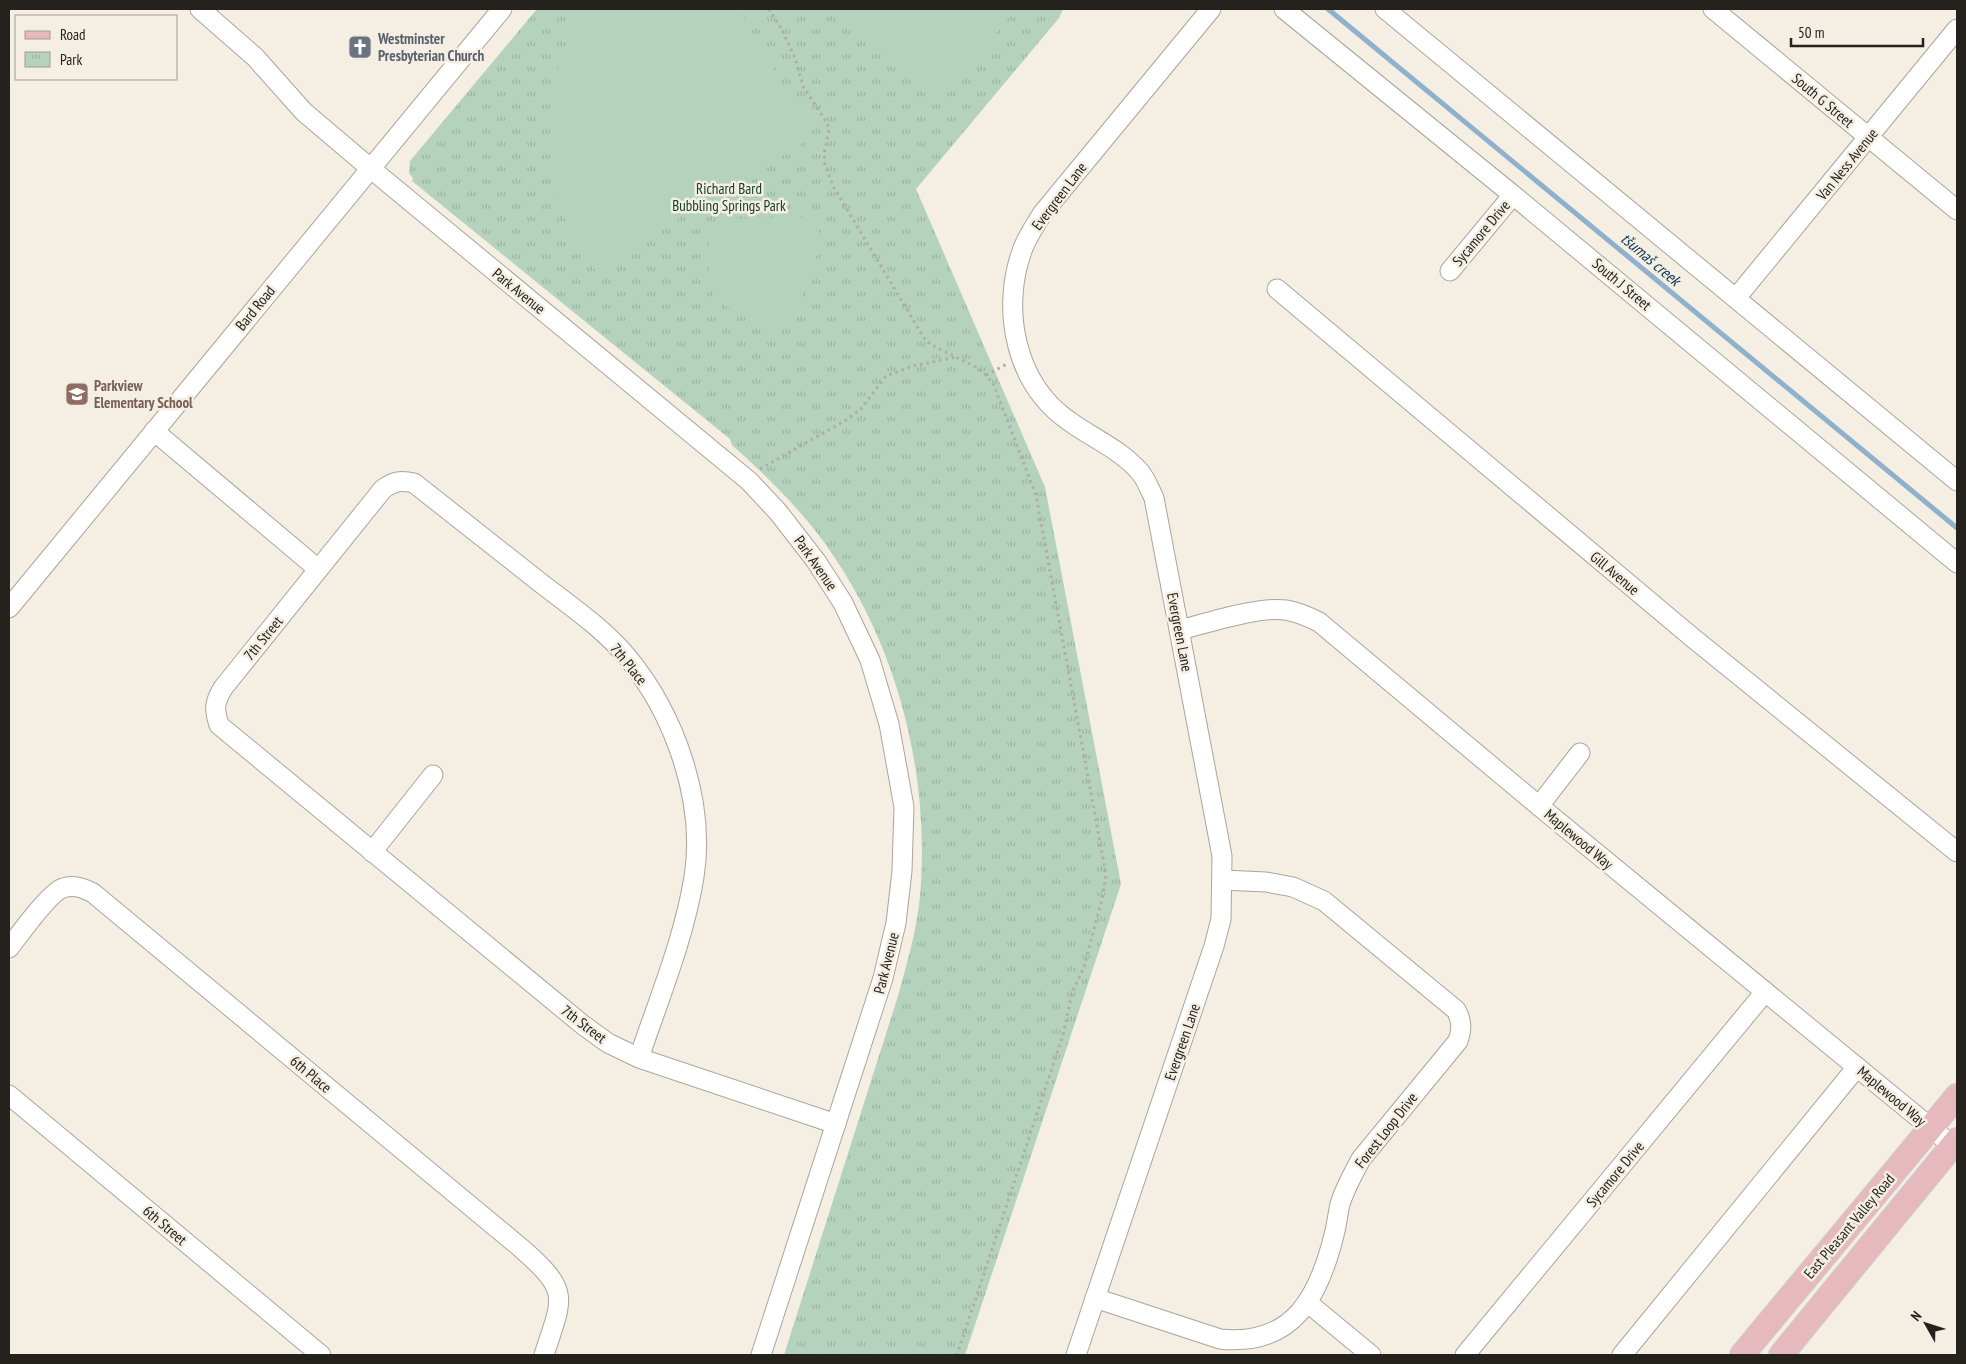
<svg xmlns="http://www.w3.org/2000/svg" width="1966" height="1364" font-family="'PT Sans Narrow',sans-serif">
  <style>
    .park { fill: url(#park-tufts) }
    .garden { fill: #b4d2be }
    .lines { fill: none; stroke-linecap: round; stroke-linejoin: round }
    .stream { stroke: #8fb1cc; stroke-width: 5 }
    .minor-casing { stroke: #aba59b; stroke-width: 21 }
    .major-casing { stroke: #cfcece; stroke-width: 26 }
    .path { stroke: #b1aca3; stroke-width: 3; stroke-dasharray: 2.5 4; stroke-linecap: butt }
    .minor { stroke: #fff; stroke-width: 19 }
    .major { stroke: #e6b9be; stroke-width: 24 }
    .labels { text-anchor: middle; dominant-baseline: central; stroke-width: 5; stroke-linejoin: round; paint-order: stroke }
    .worship-label { font-size: 15px; font-weight: bold; fill: #5b616d; stroke: #f4eee3; text-anchor: start }
    .street-label { font-size: 15px; fill: #25221e; stroke: #f4eee3 }
    .park-label { font-size: 15px; fill: #114027; stroke: #f4eee3 }
    .education-label { font-size: 15px; font-weight: bold; fill: #785e54; stroke: #f4eee3; text-anchor: start }
    .water-label { font-size: 16px; font-style: italic; fill: #0e3854; stroke: #f4eee3 }
  </style>
  <defs>
    <pattern id="park-tufts" width="24" height="20" patternUnits="userSpaceOnUse" patternTransform="scale(1.25)"><rect width="24" height="20" fill="#b4d2be"/><path d="M3 7l-1-3M5 7V3M7 7l1-3M15 17l-1-3M17 17v-4M19 17l1-3" fill="none" stroke="#9bb4a3"/></pattern>
  </defs>
  <rect width="100%" height="100%" fill="#f4eee3"/>
  <path class="park" d="M537 9H1063L1059 18 916 189 1045 487 1121 884 965 1355H784L898 996C907 963 917 929 920 896 931 767 894 631 814 529 789 498 761 471 732 445L730 439 412 181 413 178 409 173 410 161Z"/>
  <g class="garden">
    <path d="M584 9H739L796 108 806 119C806 142 804 146 783 155L594 269C584 256 575 242 568 227 548 181 548 116 558 68 563 48 573 26 584 9Z"/>
    <path d="M843 9H1015L948 93 929 94Z"/>
    <path d="M807 217 823 238 792 324 764 321 741 315 714 299 708 267V246L719 219Z"/>
  </g>
  <g class="lines">
    <path class="stream" d="M1328 9 1957 528"/>
    <g class="minor-casing">
      <g id="minor">
        <path d="M200 9 255 57 304 112 370 168 749 481 778 512 816 561 843 603 870 660 889 724 904 807 902 871 896 923 883 978 761 1355"/>
        <path d="M1284 9 1513 195 1957 563"/>
        <path d="M1385 9 1957 481"/>
        <path d="M1713 9 1957 210"/>
        <path d="M1450 271 1513 195"/>
        <path d="M1277 289 1693 638 1957 852"/>
        <path d="M1736 298 1957 29"/>
        <path d="M154 431 318 569"/>
        <path d="M9 608 502 9"/>
        <path d="M1180 630C1207 623 1260 606 1286 610 1298 612 1309 617 1319 622L1539 806 1953 1146"/>
        <path d="M1539 806 1580 753"/>
        <path d="M372 852 433 775"/>
        <path d="M9 948C19 935 50 892 63 888 74 884 84 888 93 893L521 1248C571 1292 563 1296 544 1355"/>
        <path d="M639 1058C659 998 684 939 694 877 706 802 675 715 628 658 604 629 572 607 542 584 499 550 457 517 414 483 401 480 394 481 383 489L223 688C214 703 214 709 219 725L583 1025 608 1043 639 1058 836 1124"/>
        <path d="M9 1095 321 1355"/>
        <path d="M1095 1298 1220 1339C1295 1347 1320 1294 1335 1231 1337 1222 1338 1213 1340 1204 1345 1188 1353 1174 1361 1159L1458 1041C1462 1029 1462 1021 1456 1010L1324 901 1293 887 1266 882 1223 880"/>
        <path d="M1308 1303 1371 1355"/>
        <path d="M1076 1355 1214 946 1221 919 1222 856 1154 498C1150 490 1146 479 1140 472 1120 449 1092 438 1069 421 1015 384 1001 309 1022 251 1026 238 1035 226 1042 214L1211 9"/>
        <path d="M1465 1355 1765 992"/>
        <path d="M1622 1355 1857 1067"/>
      </g>
    </g>
    <g class="major-casing">
      <g id="major">
        <path d="M1742 1355 1957 1096"/>
        <path d="M1781 1355 1957 1140"/>
      </g>
    </g>
    <g class="path">
      <path d="M769 9 782 30 795 58 803 86 827 123 829 129 824 154 825 165 833 186 924 338 930 344 976 367 983 372 993 383 1036 495 1106 875 1102 899 1084 967 1072 993 1063 1035 957 1355"/>
      <path d="M986 375 1007 364"/>
      <path d="M760 469 846 420 861 409 886 376 913 366 956 357"/>
    </g>
    <use href="#minor" class="minor"/>
    <use href="#major" class="major"/>
  </g>
  <defs>
    <g id="church-square" transform="scale(1.25)"><rect x="-9" y="-9" width="18" height="18" rx="4" fill="#6b7280" stroke="#f4eee3"/><path d="M-1.2-6h2.4v3.5h3.3v2.4h-3.3V6h-2.4V-.1h-3.3v-2.4h3.3Z" fill="#fff"/></g>
    <g id="school-square" transform="scale(1.25)"><rect x="-9" y="-9" width="18" height="18" rx="4" fill="#8d6e63" stroke="#f4eee3"/><path d="M0-5L7-2L0 1L-7-2ZM-4 1L0 2.5L4 1V4Q0 6-4 4Z" fill="#fff"/></g>
  </defs>
  <g fill-rule="evenodd">
    <use href="#church-square" x="360" y="47"/>
    <use href="#school-square" x="77" y="394"/>
  </g>
  <g class="labels">
    <g class="worship-label">
      <text x="378" y="38">Westminster<tspan x="378" dy="17">Presbyterian Church</tspan></text>
    </g>
    <g class="street-label">
      <text transform="translate(1823 100) rotate(40)">South G Street</text>
      <text transform="translate(1847 164) rotate(-51)">Van Ness Avenue</text>
      <text transform="translate(1059 196) rotate(-53)">Evergreen Lane</text>
      <text transform="translate(1481 233) rotate(-50)">Sycamore Drive</text>
      <text transform="translate(1622 284) rotate(40)">South J Street</text>
      <text transform="translate(519 291) rotate(39)">Park Avenue</text>
      <text transform="translate(255 308) rotate(-51)">Bard Road</text>
      <text transform="translate(816 563) rotate(55)">Park Avenue</text>
      <text transform="translate(1615 573) rotate(40)">Gill Avenue</text>
      <text transform="translate(1180 632) rotate(79)">Evergreen Lane</text>
      <text transform="translate(263 638) rotate(-51)">7th Street</text>
      <text transform="translate(629 664) rotate(51)">7th Place</text>
      <text transform="translate(1579 839) rotate(40)">Maplewood Way</text>
      <text transform="translate(886 963) rotate(-76)">Park Avenue</text>
      <text transform="translate(584 1024) rotate(37)">7th Street</text>
      <text transform="translate(1182 1042) rotate(-71)">Evergreen Lane</text>
      <text transform="translate(311 1074) rotate(40)">6th Place</text>
      <text transform="translate(1892 1096) rotate(40)">Maplewood Way</text>
      <text transform="translate(1386 1130) rotate(-52)">Forest Loop Drive</text>
      <text transform="translate(1615 1174) rotate(-50)">Sycamore Drive</text>
      <text transform="translate(165 1225) rotate(40)">6th Street</text>
      <text transform="translate(1849 1226) rotate(-50)">East Pleasant Valley Road</text>
    </g>
    <g class="park-label">
      <text x="729" y="188">Richard Bard<tspan x="729" dy="17">Bubbling Springs Park</tspan></text>
    </g>
    <g class="education-label">
      <text x="94" y="385">Parkview<tspan x="94" dy="17">Elementary School</tspan></text>
    </g>
    <g class="water-label">
      <text transform="translate(1651 259) rotate(40)">tšumaš creek</text>
    </g>
  </g>
  <rect width="1966" height="1364" fill="none" stroke="#25221e" stroke-width="20"/>
  <rect x="15" y="15" width="162" height="65" fill="#f4eee3" stroke="#a19c94"/>
  <rect x="25" y="31" width="25" height="8" fill="#e6b9be" stroke="#a19c94"/>
  <text x="60" y="40" font-size="15" fill="#25221e">Road</text>
  <rect x="25" y="52" width="25" height="15" fill="url(#park-tufts)" stroke="#a19c94"/>
  <text x="60" y="65" font-size="15" fill="#25221e">Park</text>
  <g transform="translate(1926 1324) rotate(309)" stroke="#f4eee3" stroke-width="4" paint-order="stroke">
  <path d="M0-4L9 19L0 12L-9 19Z" fill="#25221e"/>
  <text y="-8" font-size="14" font-weight="bold" text-anchor="middle" fill="#25221e">N</text>
  </g>
  <path d="M1791 38v8h132v-8" fill="none" stroke="#25221e" stroke-width="2.5"/>
  <text x="1798" y="38" font-size="15" fill="#25221e" stroke="#f4eee3" stroke-width="4" paint-order="stroke">50 m</text>
</svg>
